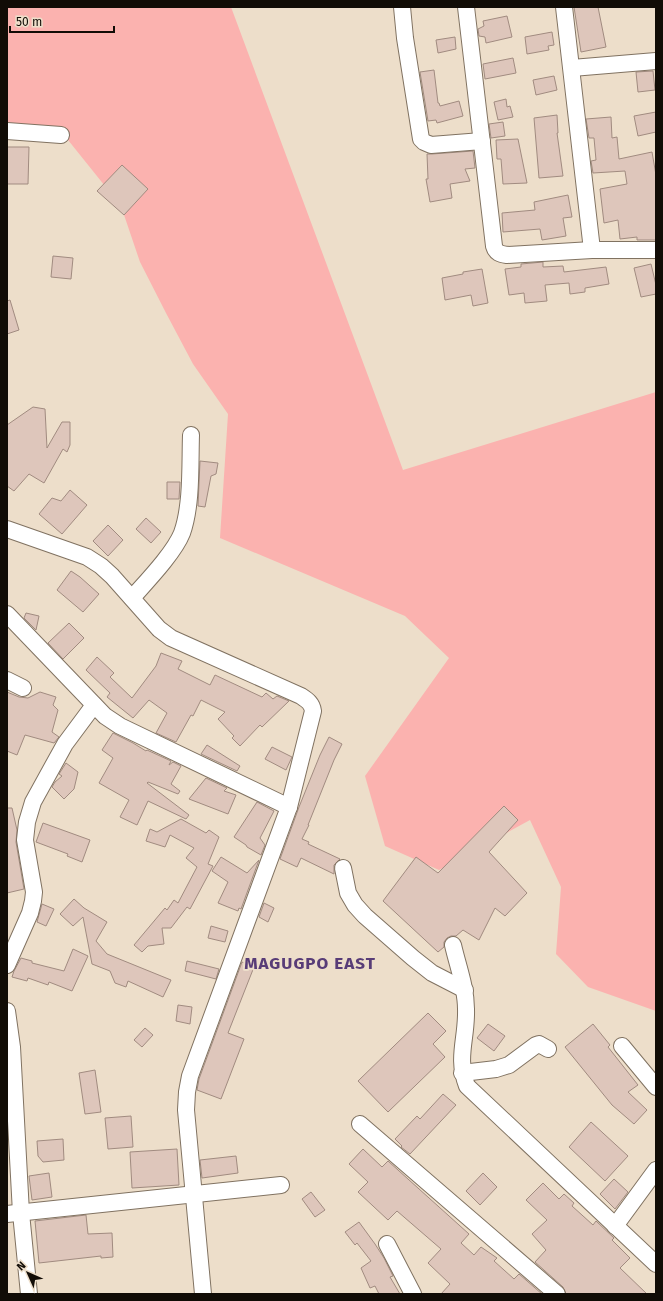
<svg xmlns="http://www.w3.org/2000/svg" width="663" height="1301" font-family="'Fira Sans',sans-serif">
  <style>
    .green { fill: #fbb2af }
    .building { fill: #dec6bb; stroke: #a18b80 }
    .lines { fill: none; stroke-linecap: round; stroke-linejoin: round }
    .street-casing { stroke: #807261; stroke-width: 18 }
    .street { stroke: #fff; stroke-width: 16 }
    .labels { text-anchor: middle; dominant-baseline: central; stroke-width: 4; stroke-linejoin: round; paint-order: stroke }
    .district-label { font-size: 17px; font-weight: bold; letter-spacing: 1px; fill: #583c77; stroke: #eddeca }
  </style>
  <rect width="100%" height="100%" fill="#eddeca"/>
  <path class="green" d="M7 7H231L403 470 656 392V1011L588 987 556 954 561 887 530 820 439 870 385 846 365 776 449 658 405 616 220 538 228 414 193 364 166 313 140 262 121 206 64 135 7 122Z"/>
  <g class="building">
    <path d="M574 7H598L606 47 581 52Z"/>
    <path d="M507 16 512 37 486 43 485 37 479 36 478 29 484 26 483 21Z"/>
    <path d="M552 32 554 45 548 46 549 50 527 54 525 37Z"/>
    <path d="M455 37 456 49 438 53 436 40Z"/>
    <path d="M513 58 516 73 485 79 483 64Z"/>
    <path d="M434 70 438 103H439L440 106 459 101 463 116 437 123 436 120 428 121 420 72Z"/>
    <path d="M653 71 655 90 638 92 636 72Z"/>
    <path d="M554 76 557 90 536 95 533 80Z"/>
    <path d="M506 99 507 107 510 106 513 117 498 120 494 102Z"/>
    <path d="M656 112V132L638 136 634 116Z"/>
    <path d="M557 115 558 133H557L563 176 539 178 534 118Z"/>
    <path d="M611 117 612 138 617 137 619 159 652 152 656 175V240H637V237L620 239 618 220 604 223 600 189 627 184 625 171 593 173 591 161 596 160 594 138H589L586 119Z"/>
    <path d="M503 122 505 136 491 138 489 124Z"/>
    <path d="M518 139 527 183 503 184 501 159H497L496 140Z"/>
    <path d="M7 147H29L28 184H7Z"/>
    <path d="M473 151 475 168 465 169 470 181 450 184 452 198 430 202 426 179H428L427 154H432Z"/>
    <path d="M122 165 148 189 124 215 97 191Z"/>
    <path d="M568 195 572 217 563 218 566 236 542 240 540 229 503 232 502 213 535 210 534 202Z"/>
    <path d="M53 256 73 258 71 279 51 277Z"/>
    <path d="M543 262V267L563 266 564 272 606 267 609 284 585 288V292L570 294 569 283 545 285 547 301 525 303 524 293 509 295 505 269 521 267V264Z"/>
    <path d="M651 264 656 285V294L641 297 634 268Z"/>
    <path d="M482 269 488 303 473 306 471 295 445 300 442 278 463 274V272Z"/>
    <path d="M10 300 19 330 7 334V301Z"/>
    <path d="M33 407 45 409 47 448 62 422H70V445L67 452 63 449 44 483 29 474 14 491 7 486V425Z"/>
    <path d="M200 461 218 463 216 474 211 476 205 507 198 506Z"/>
    <path d="M167 482H180L179 499H167Z"/>
    <path d="M70 490 87 505 62 534 39 514 52 498 61 501Z"/>
    <path d="M146 518 161 532 151 543 136 529Z"/>
    <path d="M108 525 123 540 108 556 93 541Z"/>
    <path d="M71 571 80 577 99 594 83 612 57 590Z"/>
    <path d="M26 613 39 616 36 630 24 618Z"/>
    <path d="M69 623 84 638 63 659 48 643Z"/>
    <path d="M161 653 182 661 178 669 210 685 215 675 262 697 266 693 273 699 277 696 289 701 262 727 260 725 240 746 232 738 234 736 218 719 225 712 201 700 193 716 191 715 176 742 156 733 167 713 149 700 133 718 107 697 110 693 86 670 97 657 114 673 110 677 132 698 156 666Z"/>
    <path d="M7 692 19 697 28 698 40 692 56 697 53 705 58 710 52 732 59 737 54 743 25 735 17 755 7 751Z"/>
    <path d="M113 733 133 743 146 751 147 750 171 761 169 765 173 762 181 766 171 784 180 791 178 794 148 782 147 783 189 815 186 819 148 801 137 825 120 817 129 800 99 783 113 758 102 750Z"/>
    <path d="M329 737 342 744 334 760 308 825H309L302 839 309 842 308 844 340 859 334 865V874L301 858 297 867 280 859 299 807 320 755Z"/>
    <path d="M207 745 240 766 237 771 201 754Z"/>
    <path d="M272 747 292 757 286 770 265 759Z"/>
    <path d="M66 763 78 772 74 789 64 799 52 787 55 782 62 776 59 774Z"/>
    <path d="M206 778 227 788 224 791 236 795 228 814 189 799Z"/>
    <path d="M257 802 274 811 260 838 265 845 261 855 247 847 246 845 234 837Z"/>
    <path d="M504 806 518 820 489 852 527 893 505 916 495 908 479 940 463 930 456 936H451L447 938 444 942V947L438 952 383 901 416 857 438 873Z"/>
    <path d="M7 808H12L17 830 16 842 24 889 7 893Z"/>
    <path d="M181 819 206 833 209 830 219 837 208 864 213 866 190 909 187 907 171 928H162L164 944 148 946 142 952 134 945 165 908 167 910 174 900 178 903 197 867 186 858 194 848 170 835 165 847 146 841 150 829 157 832Z"/>
    <path d="M43 823 90 840 82 862 67 856 68 854 36 842Z"/>
    <path d="M221 857 247 873 259 860 241 909 239 908 238 911 218 903 228 882 212 871Z"/>
    <path d="M74 899 84 908 107 922 96 941 107 954 171 980 163 997 128 981 126 987 115 983 110 971 92 964 83 917 73 926 60 914Z"/>
    <path d="M264 903 274 908 268 922 259 917Z"/>
    <path d="M42 904 54 909 46 926 37 922Z"/>
    <path d="M211 926 228 931 225 942 208 938Z"/>
    <path d="M73 949 88 956 72 991 49 982 48 985 28 978 27 981 12 977 14 971 21 958 32 961V963L64 971Z"/>
    <path d="M187 961 219 969 216 979 185 971Z"/>
    <path d="M242 962 254 967 228 1033 244 1039 221 1099 197 1090 199 1079Z"/>
    <path d="M178 1005 192 1007 190 1024 176 1021Z"/>
    <path d="M428 1013 446 1031 433 1044 445 1057 388 1112 358 1081Z"/>
    <path d="M488 1024 505 1036 494 1051 477 1038Z"/>
    <path d="M593 1024 610 1045 608 1047 638 1085 628 1092 647 1110 634 1124 612 1105 565 1047Z"/>
    <path d="M145 1028 153 1035 142 1047 134 1040Z"/>
    <path d="M95 1070 101 1112 85 1114 79 1073Z"/>
    <path d="M443 1094 456 1105 410 1154 401 1147 402 1146 395 1139 417 1116 420 1119Z"/>
    <path d="M131 1116 133 1147 108 1149 105 1118Z"/>
    <path d="M591 1122 628 1156 605 1181 569 1147Z"/>
    <path d="M63 1139 64 1160 43 1162 38 1156 37 1141Z"/>
    <path d="M177 1149 179 1185 132 1188 130 1152Z"/>
    <path d="M363 1149 382 1167 388 1161 469 1234 461 1243 474 1255 481 1247 497 1258 494 1261 514 1279 519 1274 542 1294H441L450 1284 428 1263 441 1249 397 1211 388 1220 358 1192 368 1182 349 1164Z"/>
    <path d="M236 1156 238 1173 202 1178 200 1160Z"/>
    <path d="M49 1173 52 1197 32 1200 29 1176Z"/>
    <path d="M483 1173 497 1187 480 1205 466 1191Z"/>
    <path d="M614 1179 628 1192 615 1209 600 1194Z"/>
    <path d="M543 1183 559 1199 564 1194 574 1203 572 1206 593 1225 596 1221 614 1238 612 1240 630 1258 620 1268 647 1294H566L563 1287 535 1262 546 1250 532 1234 547 1220 526 1200Z"/>
    <path d="M311 1192 325 1210 315 1217 302 1199Z"/>
    <path d="M86 1215 88 1234 112 1233 113 1257 101 1258V1256L39 1263 35 1221Z"/>
    <path d="M359 1222 375 1244 384 1258 393 1276 390 1277 400 1294H379L375 1286 370 1288 361 1268 371 1261 357 1243 355 1245 345 1232Z"/>
  </g>
  <g class="lines">
    <g class="street-casing">
      <g id="street">
        <path d="M402 7 405 38 421 139 424 142 431 145 482 141"/>
        <path d="M466 7 494 246C496 253 500 254 507 255L592 250H656"/>
        <path d="M564 7 592 250"/>
        <path d="M572 68 656 61"/>
        <path d="M7 131 61 135"/>
        <path d="M7 529 87 557 101 566 112 576 159 629 171 638 301 696C307 700 312 703 313 711L289 807 190 1076 187 1092 186 1110 203 1294"/>
        <path d="M132 598C147 581 174 553 182 533 192 505 190 465 191 435"/>
        <path d="M7 614 105 716 120 726 289 807"/>
        <path d="M7 680 23 688"/>
        <path d="M343 868 348 893 355 905 365 916 413 958 432 973 465 990"/>
        <path d="M453 945C458 967 466 987 466 1009 467 1039 456 1057 467 1086L656 1264"/>
        <path d="M7 965 30 913 33 901 34 892 25 840 27 822 33 802 65 744 94 705"/>
        <path d="M7 1011 12 1047 21 1213 29 1294"/>
        <path d="M622 1046 656 1087"/>
        <path d="M462 1073 496 1069 509 1065 536 1045 539 1044 548 1049"/>
        <path d="M360 1124 557 1294"/>
        <path d="M7 1214 281 1185"/>
        <path d="M615 1226 656 1170"/>
        <path d="M387 1244 413 1294"/>
      </g>
    </g>
    <use href="#street" class="street"/>
  </g>
  <g class="labels">
    <g class="district-label">
      <text x="310" y="963">MAGUGPO EAST</text>
    </g>
  </g>
  <rect width="663" height="1301" fill="none" stroke="#110c06" stroke-width="16"/>
  <g transform="translate(28 1273) rotate(315)" stroke="#eddeca" stroke-width="3" paint-order="stroke">
  <path d="M0-3L7 15L0 10L-7 15Z" fill="#110c06"/>
  <text y="-6" font-size="11" font-weight="bold" text-anchor="middle" fill="#110c06">N</text>
  </g>
  <path d="M10 26v6h104v-6" fill="none" stroke="#110c06" stroke-width="2"/>
  <text x="16" y="26" font-size="12" fill="#110c06" stroke="#eddeca" stroke-width="3" paint-order="stroke">50 m</text>
</svg>
